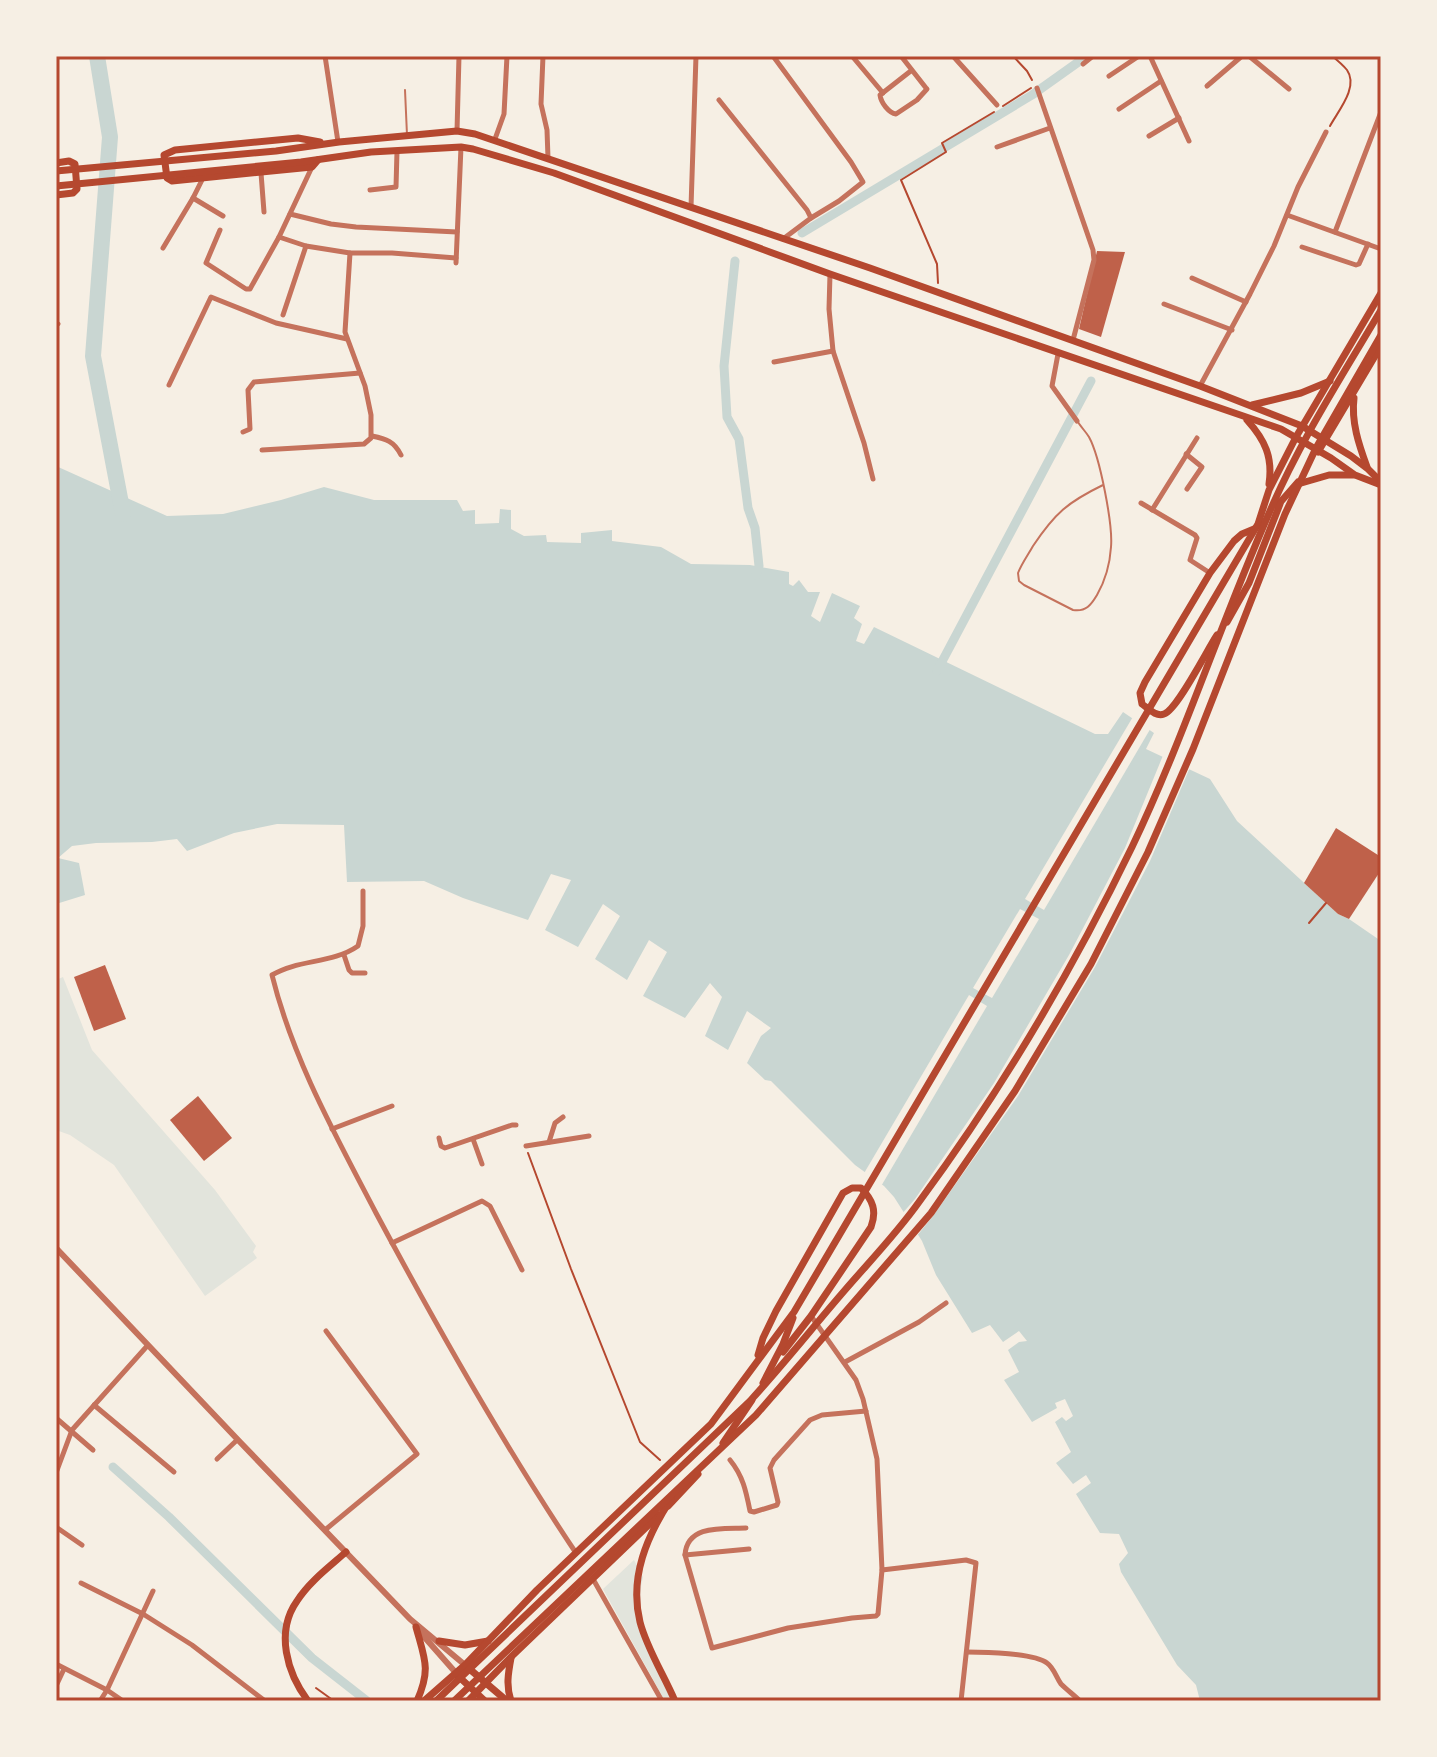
<svg xmlns="http://www.w3.org/2000/svg" width="1437" height="1757" font-family="'Roboto Condensed',sans-serif">
  <style>
    .green { fill: #e2e4dc }
    .water { fill: #c9d6d2 }
    .pier { fill: #f6efe4 }
    .lines { fill: none; stroke-linecap: round; stroke-linejoin: round }
    .canal { stroke: #c9d6d2; stroke-width: 9 }
    .river { stroke: #c9d6d2; stroke-width: 16 }
    .building { fill: #bf614a }
    .path { stroke: #b5482f; stroke-width: 2 }
    .service { stroke: #c5725c; stroke-width: 2 }
    .minor { stroke: #c5725c; stroke-width: 5 }
    .tertiary { stroke: #c5725c; stroke-width: 6 }
    .secondary { stroke: #b5482f; stroke-width: 7 }
    .primary { stroke: #b5482f; stroke-width: 7 }
    .neatline { fill: none; stroke: #b5482f; stroke-width: 3 }
  </style>
  <rect width="100%" height="100%" fill="#f6efe4"/>
  <g class="green">
    <path d="M63 977 92 1050 215 1190 256 1246 253 1252 257 1258 205 1296 114 1165 70 1135 56 1130V980Z"/>
    <path d="M634 1560 643 1577C631 1621 661 1663 679 1701H665L603 1589Z"/>
  </g>
  <path class="water" d="M56 466 167 516 223 514 281 500 324 487 374 500H457L463 511 475 510V524L499 523 500 509 511 510V529L524 536 546 535 547 542 581 543V533L612 530V541L661 547 691 564 750 565 789 572V584L793 586 799 580 808 592H820L811 616 820 622 832 593 860 606 854 618 862 624 856 641 864 644 874 627 1095 734H1108L1123 712 1154 733 1146 749 1210 779 1237 821 1338 914 1349 919 1381 941V1701H1200L1196 1685 1177 1665 1121 1572 1119 1564 1128 1553 1119 1534 1100 1533 1076 1494 1091 1483 1086 1475 1073 1484 1056 1463 1071 1452 1055 1422 1062 1417 1066 1421 1073 1416 1065 1399 1055 1403 1057 1408 1032 1422 1004 1380 1019 1372 1008 1350 1019 1342 1027 1341 1019 1331 1003 1342 990 1325 972 1333 936 1275 922 1241 894 1197 884 1186 855 1165 771 1081 765 1080 747 1063 761 1036 771 1028 747 1011 728 1050 705 1036 722 997 710 983 685 1018 643 996 667 952 649 940 627 980 595 959 620 916 603 904 578 947 545 930 571 880 551 874 528 920 463 898 424 881 347 882 344 825 277 824 234 833 187 851 177 839 152 842 96 843 72 846 58 858 79 863 85 895 56 904Z"/>
  <g class="pier">
    <path d="M1134 715 1152 726 1044 910 1025 899Z"/>
    <path d="M1164 753 1191 765 1150 861 1095 967 1018 1096 933 1216 916 1237 901 1215 915 1199 994 1083 1069 955 1125 848Z"/>
    <path d="M1020 909 1039 919 992 998 973 988Z"/>
    <path d="M969 995 987 1006 880 1188 863 1175Z"/>
  </g>
  <g class="lines">
    <g class="canal">
      <path d="M802 233 1032 95 1084 58"/>
      <path d="M735 261 724 366 727 417 739 439 748 508 755 528 759 566 756 575"/>
      <path d="M937 671 1091 381"/>
      <path d="M113 1467 169 1517 312 1658 367 1701"/>
    </g>
    <path class="river" d="M97 56 110 137 93 356 123 514"/>
  </g>
  <g class="building">
    <path d="M1097 251 1125 252 1101 337 1079 329Z"/>
    <path d="M1336 828 1381 857V870L1349 919 1338 914 1304 883Z"/>
    <path d="M105 965 126 1019 94 1031 74 977Z"/>
    <path d="M198 1096 232 1138 204 1161 170 1120Z"/>
  </g>
  <g class="lines">
    <g class="path">
      <path d="M1013 56 1027 71 1032 80"/>
      <path d="M1003 106 1031 88"/>
      <path d="M1330 126C1338 111 1359 87 1347 70 1343 65 1337 60 1332 56"/>
      <path d="M938 283 937 264 901 180 946 152 942 143 994 112"/>
      <path d="M1309 923 1326 903"/>
      <path d="M528 1153 571 1269 640 1442 660 1460"/>
      <path d="M316 1688 334 1701"/>
    </g>
    <g class="service">
      <path d="M405 90 407 135"/>
      <path d="M1078 422C1081 427 1086 432 1089 437 1100 457 1113 525 1111 547 1110 563 1105 581 1097 595 1091 605 1086 612 1073 610L1024 585 1019 581 1018 573C1022 563 1028 555 1033 546 1055 513 1068 502 1103 485"/>
    </g>
    <g class="minor">
      <path d="M325 56 338 142"/>
      <path d="M543 56 541 104 547 130 548 158"/>
      <path d="M773 56 851 162 863 182 839 201 811 218"/>
      <path d="M852 56 883 93"/>
      <path d="M901 56 926 88 927 89 917 100 896 114C889 113 881 103 880 95L912 70"/>
      <path d="M953 56 997 105"/>
      <path d="M1150 56 1189 141"/>
      <path d="M1249 56 1289 89"/>
      <path d="M1083 64 1093 56"/>
      <path d="M1109 76 1139 56"/>
      <path d="M1207 86 1242 56"/>
      <path d="M1037 88 1093 250 1094 260 1073 340"/>
      <path d="M719 100 807 210 811 218 783 239"/>
      <path d="M1119 109 1161 81"/>
      <path d="M457 131 459 56"/>
      <path d="M1149 136 1179 118"/>
      <path d="M495 139 504 114 507 56"/>
      <path d="M997 147 1050 128"/>
      <path d="M261 173 264 212"/>
      <path d="M370 190 396 187 397 151"/>
      <path d="M193 198 223 216"/>
      <path d="M691 207 696 56"/>
      <path d="M290 214 331 224 356 227 457 232"/>
      <path d="M1287 215 1381 249"/>
      <path d="M220 230 206 263 246 289H250L279 237 312 167"/>
      <path d="M1335 232 1381 112"/>
      <path d="M279 237 306 246 350 253H392L456 258"/>
      <path d="M1302 247 1356 265 1359 264 1368 244"/>
      <path d="M163 248 193 198 203 178"/>
      <path d="M456 263 461 147"/>
      <path d="M830 274 829 309 833 351 864 443 873 479"/>
      <path d="M1192 278 1246 302"/>
      <path d="M1164 304 1232 330"/>
      <path d="M283 315 306 246"/>
      <path d="M56 323 58 324"/>
      <path d="M1058 354 1052 386 1077 421"/>
      <path d="M774 362 833 351"/>
      <path d="M169 385 211 297 276 323 347 339"/>
      <path d="M1200 386 1250 294 1274 246 1298 187 1326 132"/>
      <path d="M243 432 250 429 248 390 254 382 360 373"/>
      <path d="M372 436C386 439 394 441 401 455"/>
      <path d="M262 450 364 444 371 438V415L365 386 345 332 350 253"/>
      <path d="M1186 454 1202 467 1187 489"/>
      <path d="M1141 503 1195 535 1197 538 1190 560 1210 573"/>
      <path d="M1152 510 1197 438"/>
      <path d="M363 891V926L358 946C332 964 299 959 272 975 293 1060 336 1136 376 1213 438 1329 503 1444 576 1553"/>
      <path d="M344 955 349 970 352 973H365"/>
      <path d="M332 1129 392 1106"/>
      <path d="M439 1138 441 1146 445 1148 512 1125H516"/>
      <path d="M473 1139 482 1164"/>
      <path d="M549 1142 555 1123 563 1117"/>
      <path d="M526 1146 589 1136"/>
      <path d="M392 1243 482 1201 490 1206 522 1270"/>
      <path d="M811 1316 856 1380 863 1399 877 1459 882 1570 966 1560 976 1563 961 1701"/>
      <path d="M845 1362 919 1322 946 1303"/>
      <path d="M94 1405 174 1472"/>
      <path d="M56 1418 93 1450"/>
      <path d="M217 1459 237 1440"/>
      <path d="M730 1460C743 1476 746 1491 750 1511L754 1512 777 1505 778 1502 770 1468 774 1460 810 1420 822 1415 866 1411"/>
      <path d="M56 1473 72 1430 148 1345"/>
      <path d="M56 1527 82 1545"/>
      <path d="M746 1528C724 1529 687 1524 685 1555L712 1648 788 1628 852 1618 876 1616 878 1614 882 1570"/>
      <path d="M325 1530 417 1454 326 1331"/>
      <path d="M685 1555 749 1549"/>
      <path d="M593 1579 662 1701"/>
      <path d="M81 1583 143 1614 192 1645 265 1701"/>
      <path d="M967 1652C984 1652 1034 1653 1047 1663 1054 1668 1056 1677 1061 1684 1067 1690 1074 1695 1080 1701"/>
      <path d="M56 1664 107 1690 123 1701"/>
      <path d="M56 1686 64 1669"/>
      <path d="M100 1701 107 1690 153 1591"/>
    </g>
    <g class="tertiary">
      <path d="M56 1248 240 1442 410 1619 465 1665"/>
      <path d="M419 1631 456 1673"/>
    </g>
    <g class="secondary">
      <path d="M318 160 312 167 172 181 167 178 164 155 175 150 298 138 320 142"/>
      <path d="M56 163 69 161 75 164 77 189 73 193 56 195"/>
      <path d="M56 171 276 151 339 142 457 131 475 134 870 268 1200 386 1302 426 1351 456 1368 469 1381 482"/>
      <path d="M56 186 301 162 371 152 461 147 473 149 554 173 830 274 1281 429 1331 458 1355 475 1381 485"/>
      <path d="M1354 398C1351 422 1359 445 1367 467"/>
      <path d="M1252 405 1301 393 1330 381"/>
      <path d="M1247 420C1265 440 1273 457 1269 484"/>
      <path d="M1318 452 1381 346"/>
      <path d="M1298 484 1329 475H1353"/>
      <path d="M1277 506 1298 482"/>
      <path d="M1227 622 1249 583 1280 504"/>
      <path d="M1217 635C1207 650 1177 710 1164 714 1156 717 1149 709 1142 704L1140 693 1145 682 1210 573 1234 541 1242 534 1254 529"/>
      <path d="M758 1355 763 1338 776 1311 843 1193 852 1188H861C873 1200 877 1211 871 1227L811 1316 783 1352"/>
      <path d="M763 1383 783 1344 793 1318"/>
      <path d="M723 1443 752 1400"/>
      <path d="M668 1506 698 1474"/>
      <path d="M416 1627C425 1660 431 1669 417 1701"/>
      <path d="M439 1641 465 1645 488 1641"/>
      <path d="M466 1666 507 1701"/>
      <path d="M457 1675 485 1701"/>
      <path d="M424 1701 465 1665 537 1590 711 1424 794 1312 1258 524 1269 490 1296 437 1381 293"/>
      <path d="M468 1701 512 1656 659 1515"/>
      <path d="M511 1701C506 1686 508 1674 511 1658"/>
    </g>
    <g class="primary">
      <path d="M671 1499C647 1536 629 1577 640 1622 647 1649 664 1675 675 1701"/>
      <path d="M308 1701C287 1673 275 1632 297 1601 309 1582 329 1567 346 1552"/>
      <path d="M436 1701 750 1401C783 1365 813 1327 845 1290 870 1261 897 1233 919 1202 1001 1091 1072 971 1132 847 1184 738 1221 622 1270 511 1300 441 1342 376 1381 310"/>
      <path d="M454 1701 756 1415 931 1213 1015 1091 1091 964 1148 852 1193 749 1285 514 1316 448 1381 335"/>
    </g>
  </g>
  <rect width="1437" height="1757" fill="none" stroke="#f6efe4" stroke-width="116"/>
  <rect x="58" y="58" width="1321" height="1641" class="neatline"/>
</svg>
